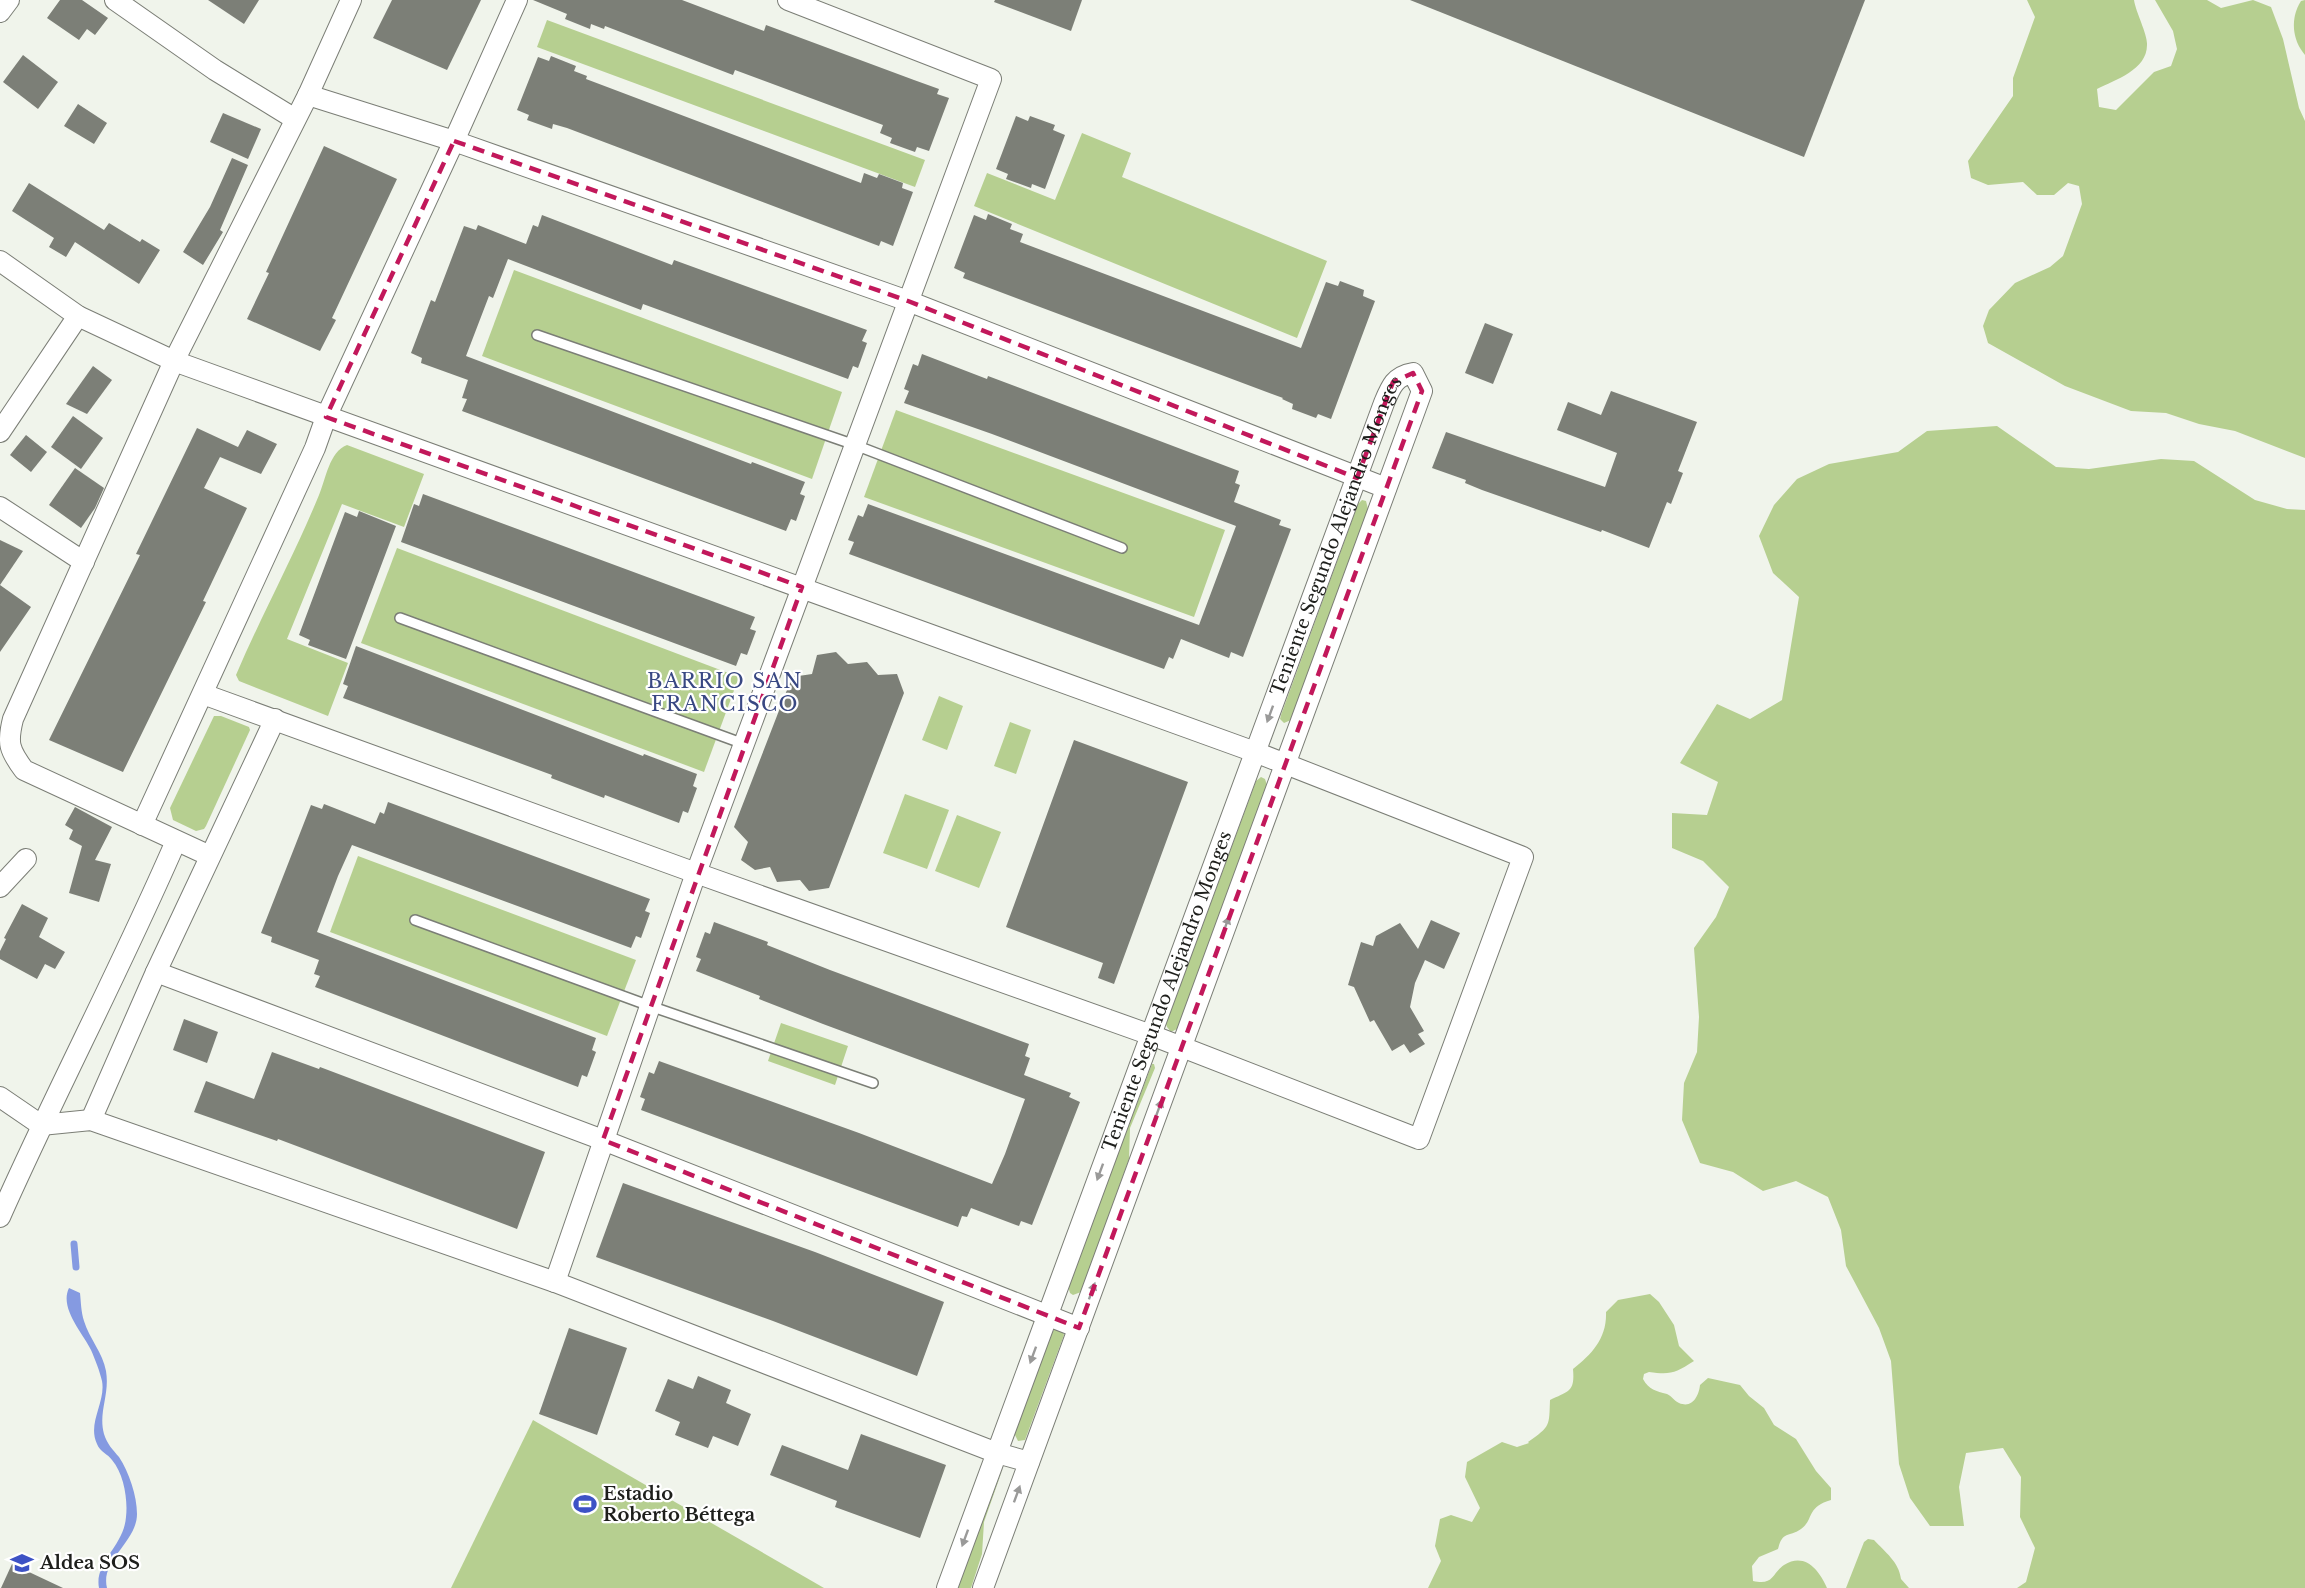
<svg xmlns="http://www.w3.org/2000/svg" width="2305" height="1588" font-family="'Libre Baskerville',serif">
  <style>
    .green { fill: #b6cf90 }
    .water { fill: #859ae1 }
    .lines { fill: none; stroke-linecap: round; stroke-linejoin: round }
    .stream { stroke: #859ae1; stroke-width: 7 }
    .building { fill: #7c7f77 }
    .lane-casing { stroke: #7b7e76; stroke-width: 12 }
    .street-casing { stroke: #7b7e76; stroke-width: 22 }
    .lane { stroke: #fff; stroke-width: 9 }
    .street { stroke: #fff; stroke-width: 20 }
    .oneway { fill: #9a9a99 }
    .marked { fill: none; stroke: #c2185b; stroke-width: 4.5; stroke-dasharray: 12 8; stroke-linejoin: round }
    .labels { text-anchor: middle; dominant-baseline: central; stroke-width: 4.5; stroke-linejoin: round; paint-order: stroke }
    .street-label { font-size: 18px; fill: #1e1f1c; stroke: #fff }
    .poi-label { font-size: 18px; font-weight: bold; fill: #1e1f1c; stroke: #fff; text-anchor: start }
    .neighbourhood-label { font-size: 20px; letter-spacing: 1.5px; fill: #394883; stroke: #fff }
  </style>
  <rect width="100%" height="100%" fill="#f0f4eb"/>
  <g class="green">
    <path d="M2027 0H2134C2136 13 2148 35 2147 45 2147 70 2115 80 2097 89L2099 107 2116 110 2154 72 2171 66 2177 49 2173 31 2155 0H2207L2221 8 2253 0 2271 7 2283 39 2299 108 2305 121V458L2235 431 2199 424 2166 413 2131 411 2065 386 1988 343 1983 326 1989 310 2015 283 2050 267 2063 256 2082 204 2079 186 2068 183 2054 195H2037L2023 182 1988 185 1971 178 1968 161 2013 96V78L2035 17Z"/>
    <path d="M2305 0V55C2292 40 2290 18 2301 1Z"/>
    <path d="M547 20 925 160 915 187 537 47Z"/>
    <path d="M1082 133 1131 153 1122 177 1327 261 1297 338 974 206 987 173 1055 200Z"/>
    <path d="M514 270 842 392 812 479 482 356Z"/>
    <path d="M896 410 1225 530 1194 617 864 497Z"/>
    <path d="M1997 426 2056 467 2089 469 2161 459 2194 461 2255 500 2287 509 2305 510V1588H2017L2026 1582 2035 1548 2020 1517 2021 1477 2003 1448 1966 1453 1959 1487 1964 1526H1930L1910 1498 1899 1464 1891 1361 1879 1328 1846 1266 1841 1230 1828 1197 1796 1181 1763 1191 1733 1172 1700 1163 1682 1120 1684 1083 1697 1052 1699 1017 1694 948 1716 917 1729 887 1703 861 1672 848V813L1707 815 1718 782 1680 763 1717 704 1750 719 1782 700 1799 597 1773 573 1759 536 1774 505 1797 479 1829 464 1898 452 1927 431Z"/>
    <path d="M347 445 424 474 404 527 342 504 287 639 348 663 328 716 239 681 236 675C262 614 294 556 319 495 326 479 329 452 347 445Z"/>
    <path d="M1362 500 1366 501 1368 509 1291 720 1284 723 1280 719 1281 715 1358 504Z"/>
    <path d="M397 548 739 677 704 772 361 643Z"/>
    <path d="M939 696 963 706 947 750 922 740Z"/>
    <path d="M214 716H221L249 727 250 730 206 826 204 829 196 831 173 820 170 808Z"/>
    <path d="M1010 722 1031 730 1016 774 994 766Z"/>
    <path d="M1261 777 1265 779 1267 785 1177 1029 1171 1032 1167 1027 1166 1024 1256 781Z"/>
    <path d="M905 794 949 810 927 869 883 853Z"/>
    <path d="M957 815 1001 832 979 888 935 871Z"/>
    <path d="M358 856 636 960 607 1036 330 932Z"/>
    <path d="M781 1023 848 1046 835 1085 768 1061Z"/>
    <path d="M1152 1064H1154L1155 1068 1130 1128 1129 1159 1081 1292 1073 1295 1070 1293 1068 1286Z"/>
    <path d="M1650 1294 1659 1302 1674 1325 1679 1346 1694 1361C1675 1373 1671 1375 1649 1372L1644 1374 1643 1379C1649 1390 1656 1391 1667 1394 1672 1396 1674 1401 1679 1403 1693 1409 1699 1395 1700 1385L1708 1378 1740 1385 1749 1396 1764 1408 1774 1425 1796 1439 1816 1471 1831 1488V1500C1806 1507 1814 1520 1801 1529 1788 1538 1783 1530 1778 1549L1759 1557 1752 1566 1753 1581C1774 1586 1772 1573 1784 1565 1805 1552 1819 1570 1827 1588H1428L1441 1561 1435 1546 1440 1519 1451 1515 1472 1522 1480 1508 1465 1477 1467 1462 1502 1442 1517 1447 1529 1443 1528 1442C1551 1426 1549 1426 1550 1400 1569 1391 1575 1392 1573 1369 1592 1354 1607 1338 1606 1312L1618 1300Z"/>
    <path d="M1055 1329 1063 1332 1064 1335 1025 1440 1018 1441 1014 1433 1053 1331Z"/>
    <path d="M533 1420 824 1588H451Z"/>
    <path d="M1003 1468 984 1522 982 1554 971 1588H957Z"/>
    <path d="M1868 1539 1874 1540C1885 1552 1899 1562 1901 1579L1909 1588H1846L1864 1542Z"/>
  </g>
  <path class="water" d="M69 1288 80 1293C81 1302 81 1312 84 1321 89 1338 103 1353 106 1371 110 1395 98 1412 104 1434 107 1444 113 1450 119 1457 129 1472 137 1496 137 1514 137 1542 100 1560 107 1588H99C94 1562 124 1546 126 1517 128 1500 124 1474 112 1460 108 1454 100 1452 97 1444 87 1423 106 1402 102 1381 100 1372 95 1359 91 1350 83 1333 59 1308 69 1288Z"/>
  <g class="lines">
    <path class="stream" d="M74 1244 76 1267"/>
  </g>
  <g class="building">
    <path d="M60 0H82L108 18 95 35 87 29 79 40 47 18Z"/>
    <path d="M208 0H259L244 24Z"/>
    <path d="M392 0H481L447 70 373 38Z"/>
    <path d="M533 0H682L764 31 766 25 914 80 939 89 937 94 949 98 929 151 917 147 915 152 890 143 892 138 880 133 883 125 735 70 733 75 605 26 604 29 591 24 590 29 565 19 567 14Z"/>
    <path d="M995 0H1082L1071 31 994 2Z"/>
    <path d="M1410 0H1865L1804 157Z"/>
    <path d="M23 55 58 82 38 109 3 82Z"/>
    <path d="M551 56 576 66 574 71 587 76 586 79 861 183 864 173 877 178 879 174 903 183 902 188 913 192 893 246 881 241 879 246 567 128 553 124 552 129 527 120 529 115 517 110 538 57 549 61Z"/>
    <path d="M78 104 107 123 94 144 64 126Z"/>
    <path d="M223 113 261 129 248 159 210 142Z"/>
    <path d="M1016 116 1028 121 1030 116 1055 125 1053 130 1065 135 1045 189 1032 184 1031 188 1006 179 1008 174 996 169Z"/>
    <path d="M324 146 397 179 332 318 336 320 320 351 247 319 269 273 266 272Z"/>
    <path d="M232 158 248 165 220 230 223 232 203 265 183 252 210 207Z"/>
    <path d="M29 183 104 230 109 223 140 242 142 239 160 250 139 284 75 242 66 257 49 247 54 238 12 211Z"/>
    <path d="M988 214 1012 224 1010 229 1023 234 1020 242 1301 348 1326 282 1338 286 1340 281 1364 290 1363 296 1375 301 1331 419 1318 414 1316 418 1292 409 1293 404 1282 399 1283 398 963 278 965 273 954 268 974 215 986 220Z"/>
    <path d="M542 215 672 265 674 260 867 330 862 341 867 343 858 368 853 366 848 379 643 304 641 310 508 259 493 298 489 296 466 356 751 464 752 462 805 482 800 494 805 496 796 521 791 519 786 531 462 411 467 399 462 398 468 380 421 363 422 358 411 353 431 300 435 302 464 226 476 230 478 225 526 244 533 225 538 227Z"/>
    <path d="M1485 323 1513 334 1493 384 1465 373Z"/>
    <path d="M922 354 987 379 988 376 1239 471 1235 483 1240 485 1234 502 1281 520 1279 525 1291 529 1243 657 1231 652 1229 658 1181 639 1173 659 1169 657 1164 669 849 554 854 542 848 540 858 515 863 517 868 504 1199 625 1236 526 992 434 904 403 909 391 904 389 913 364 918 366Z"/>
    <path d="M93 366 112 380 87 414 66 404Z"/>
    <path d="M1611 391 1697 422 1678 471 1683 473 1671 504 1667 502 1649 548 1602 530 1601 532 1482 490 1465 483 1466 480 1432 468 1446 432 1605 487 1617 453 1557 430 1568 402 1601 415Z"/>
    <path d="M73 416 103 438 81 469 51 447Z"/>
    <path d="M197 428 238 447 247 430 277 444 261 474 220 457 204 488 247 508 203 601 206 602 123 772 49 740 140 555 136 554Z"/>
    <path d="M26 435 47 452 31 472 10 455Z"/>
    <path d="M75 468 104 488 95 508 81 528 49 505Z"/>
    <path d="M423 494 755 617 750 629 756 631 747 655 741 653 736 666 401 542 414 504 419 506Z"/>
    <path d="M359 511 396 526 346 659 308 645 310 640 299 635 345 512 357 517Z"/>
    <path d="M0 540 23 551 0 585Z"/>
    <path d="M0 585 31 607 0 652Z"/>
    <path d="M356 646 643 756 644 754 697 774 693 786 697 788 688 813 683 811 679 823 605 795 604 798 551 778 552 775 343 698 348 686 343 684Z"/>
    <path d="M836 652 848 664 867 662 878 675 897 674 904 693 829 888 809 891 800 880 777 882 770 867 755 870 741 860 748 842 734 827 792 677 812 674 817 655Z"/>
    <path d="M1074 740 1188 782 1114 984 1098 978 1103 963 1006 927Z"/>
    <path d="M388 802 650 899 645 911 650 913 641 938 636 936 631 948 352 845 338 876 317 932 596 1038 592 1050 596 1052 587 1077 582 1075 578 1087 315 987 320 976 314 974 319 960 271 942 272 937 261 933 311 805 322 809 324 804 375 824 380 812 384 814Z"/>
    <path d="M75 807 112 827 95 860 111 864 99 902 69 893 82 846 69 839 73 830 65 825Z"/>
    <path d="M22 904 48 918 39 937 65 952 55 969 45 964 37 979 0 959V951L6 939 4 938Z"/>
    <path d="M1431 920 1460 933 1444 969 1425 960 1415 983 1410 1007 1424 1031 1418 1034 1425 1044 1410 1053 1404 1044 1392 1051 1374 1020 1370 1022 1354 987 1348 985 1361 942 1373 946 1376 936 1400 923 1418 949Z"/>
    <path d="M714 922 768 942 767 945 830 970 1029 1044 1025 1056 1030 1058 1024 1075 1071 1093 1069 1097 1080 1102 1032 1225 1021 1221 1019 1226 971 1208 967 1217 962 1216 958 1227 641 1110 645 1099 640 1097 649 1072 654 1074 659 1061 859 1133 992 1184 1005 1154 1025 1099 823 1024 759 999 760 996 696 971 701 959 696 957 705 932 710 934Z"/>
    <path d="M184 1019 218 1032 207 1063 173 1050Z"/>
    <path d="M272 1052 319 1069 320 1067 545 1152 517 1229 278 1139 277 1141 194 1112 206 1081 254 1099Z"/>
    <path d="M623 1183 815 1252 944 1302 917 1376 773 1321 596 1257Z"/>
    <path d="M569 1328 627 1348 597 1435 539 1414Z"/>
    <path d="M698 1376 731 1390 726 1403 751 1414 738 1446 713 1436 708 1448 675 1435 680 1422 655 1411 668 1379 693 1389Z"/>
    <path d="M861 1434 946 1465 920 1538 835 1507 837 1501 770 1475 782 1445 848 1470Z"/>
    <path d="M12 1564 63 1588H1Z"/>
  </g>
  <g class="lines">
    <g class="lane-casing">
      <g id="lane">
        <path d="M537 335 855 445 1122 548"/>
        <path d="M400 618 744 744"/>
        <path d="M415 920 650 1006 873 1083"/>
      </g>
    </g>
    <g class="street-casing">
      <g id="street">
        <path d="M115 0 215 70 295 119"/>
        <path d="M0 12 9 0"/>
        <path d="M308 95 454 141 908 301 1386 488"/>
        <path d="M0 261 78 316 174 361 1255 752 1523 857 1419 1139 1151 1035 696 873 203 694"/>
        <path d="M0 432 78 316"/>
        <path d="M0 507 84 562"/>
        <path d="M142 825 315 448 326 417 454 141 517 0"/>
        <path d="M210 856 24 770C9 750 7 743 13 719L174 361 308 95 351 0"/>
        <path d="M0 887 26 859"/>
        <path d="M156 972 603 1140 1079 1328"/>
        <path d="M0 1097 41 1125"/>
        <path d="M91 1120 156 972 275 719"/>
        <path d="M41 1125 91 1120 555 1282 997 1453 1029 1462"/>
        <path d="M0 1217C56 1091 121 968 176 841"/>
        <path d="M555 1282 696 873 991 79 788 0"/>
        <path id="s1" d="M947 1588 1384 403C1391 386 1395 376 1413 373L1422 391 1414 413 983 1588"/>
      </g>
    </g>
    <use href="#lane" class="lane"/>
    <use href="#street" class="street"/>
  </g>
  <defs><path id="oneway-solid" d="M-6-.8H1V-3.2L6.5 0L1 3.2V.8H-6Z" transform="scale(1.5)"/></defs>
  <g class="oneway">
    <use href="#oneway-solid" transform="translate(1270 714) rotate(110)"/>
    <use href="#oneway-solid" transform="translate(1226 925) rotate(-70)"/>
    <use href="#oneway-solid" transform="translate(1159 1108) rotate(-70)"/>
    <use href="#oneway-solid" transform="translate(1100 1172) rotate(110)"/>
    <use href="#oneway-solid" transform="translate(1092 1291) rotate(-70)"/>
    <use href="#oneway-solid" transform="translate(1033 1355) rotate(110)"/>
    <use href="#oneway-solid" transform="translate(1017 1494) rotate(-70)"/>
    <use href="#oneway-solid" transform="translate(965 1538) rotate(110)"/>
  </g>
  <path class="marked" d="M454 141 908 301 1357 478 1393 382 1413 373 1422 391 1079 1328 603 1140 802 587 326 417Z"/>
  <defs>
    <g id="stadium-bare" transform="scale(1.8)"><path d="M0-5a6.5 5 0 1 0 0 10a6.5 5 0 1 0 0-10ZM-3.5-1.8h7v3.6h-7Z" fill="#3d52c5" stroke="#fff" stroke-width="2.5" paint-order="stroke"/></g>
    <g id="school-bare" transform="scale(1.8)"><path d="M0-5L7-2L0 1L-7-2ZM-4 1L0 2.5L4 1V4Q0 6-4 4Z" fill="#3d52c5" stroke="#fff" stroke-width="2.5" paint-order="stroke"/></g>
  </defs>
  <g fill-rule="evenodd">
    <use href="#stadium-bare" x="585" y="1504"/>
    <use href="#school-bare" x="22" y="1563"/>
  </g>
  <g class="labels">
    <g class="street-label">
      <text stroke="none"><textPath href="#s1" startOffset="1122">Teniente Segundo Alejandro Monges</textPath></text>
      <text stroke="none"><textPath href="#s1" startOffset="636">Teniente Segundo Alejandro Monges</textPath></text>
    </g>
    <g class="poi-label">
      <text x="603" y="1494">Estadio<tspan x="603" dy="21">Roberto Béttega</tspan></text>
      <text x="40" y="1563">Aldea SOS</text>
    </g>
    <g class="neighbourhood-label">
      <text x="725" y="681">BARRIO SAN<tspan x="725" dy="23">FRANCISCO</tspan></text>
    </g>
  </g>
</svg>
